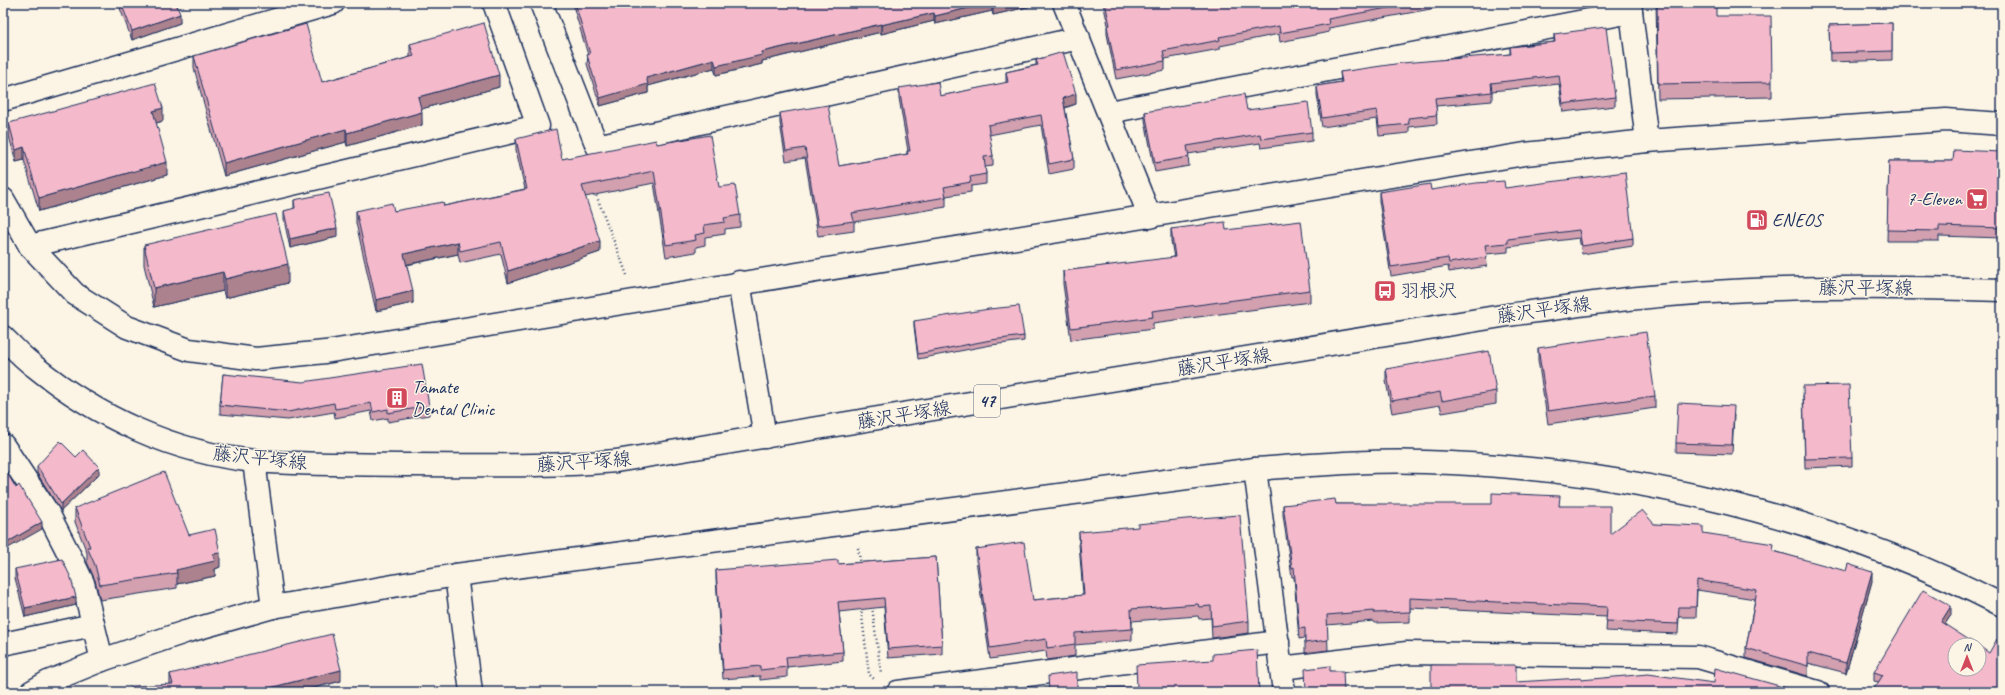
<svg xmlns="http://www.w3.org/2000/svg" width="2005" height="695" font-family="Caveat,'Klee One',sans-serif">
  <style>
    .lines { fill: none; stroke-linecap: round; stroke-linejoin: round }
    .minor-casing { stroke: #1b2f5e; stroke-width: 25 }
    .major-casing { stroke: #1b2f5e; stroke-width: 25 }
    .path { stroke: #1b2f5e; stroke-width: 2.5; stroke-dasharray: 1 3; stroke-linecap: butt }
    .minor { stroke: #fcf5e5; stroke-width: 22 }
    .major { stroke: #fcf5e5; stroke-width: 22 }
    .wall { fill: #d2a0af; stroke: #1b2f5e }
    .shaded-wall { fill: #ab828e; stroke: #1b2f5e }
    .building { fill: #f4bacb; stroke: #1b2f5e }
    .labels { text-anchor: middle; dominant-baseline: central; stroke-width: 3; stroke-linejoin: round; paint-order: stroke }
    .shield { fill: #fcf5e5; stroke: #5e6a86; stroke-width: 1 }
    .shield-label { font-size: 18px; font-weight: bold; fill: #1b2f5e }
    .poi-label { font-size: 19px; fill: #1b2f5e; stroke: #fcf5e5; text-anchor: start }
    .street-label { font-size: 19px; fill: #1b2f5e; stroke: #fcf5e5 }
  </style>
  <rect width="100%" height="100%" fill="#fcf5e5"/>
  <filter id="ink" filterUnits="userSpaceOnUse"><feTurbulence type="fractalNoise" baseFrequency=".025" numOctaves="2"/><feDisplacementMap in="SourceGraphic" scale="8" xChannelSelector="R" yChannelSelector="G"/><feConvolveMatrix kernelMatrix="1 2 1 2 8 2 1 2 1" color-interpolation-filters="sRGB"/></filter>
  <g filter="url(#ink)">
    <g class="lines">
      <g class="minor-casing">
        <g id="minor">
          <path d="M541 3 597 146 1079 38"/>
          <path d="M1064 3 1150 217"/>
          <path d="M1630 3 1647 141"/>
          <path d="M3 100 333 3"/>
          <path d="M1109 112 1631 12"/>
          <path d="M3 199 30 246 75 294 127 327 189 350 256 359 325 352 1525 154 1647 141 1946 120 2002 124"/>
          <path d="M30 246 538 126 494 3"/>
          <path d="M739 282 765 437"/>
          <path d="M3 445 48 513 73 562 83 583 102 660"/>
          <path d="M254 461 273 607"/>
          <path d="M1255 469 1284 692"/>
          <path d="M456 575 471 692"/>
          <path d="M3 644 93 625"/>
          <path d="M1281 668 1407 653 1698 657 1818 692"/>
          <path d="M31 692 48 682 102 660 185 632 273 607 456 575 1255 469C1312 465 1368 460 1425 462 1625 468 1824 514 2002 605"/>
          <path d="M898 692 1278 642"/>
        </g>
      </g>
      <g class="major-casing">
        <path id="major" d="M3 337C13 347 23 358 34 366 97 417 173 453 255 461 307 465 359 464 411 465 479 465 548 467 616 461L1508 315C1548 310 1588 303 1628 299 1752 286 1877 286 2002 290"/>
      </g>
      <g class="path">
        <path d="M595 192 627 275"/>
        <path d="M858 548 861 565"/>
        <path d="M872 607 881 673"/>
        <path d="M861 608 869 674 875 680"/>
      </g>
      <use href="#minor" class="minor"/>
      <use href="#major" class="major"/>
    </g>
    <g class="wall">
      <path d="M118 3H178H177L180 23 132 40Z"/>
      <path d="M574 3H1036V5L993 15 992 11 935 24 934 21 881 34V32L762 61V64L716 75 714 68 648 86V93L600 106 587 64 588 55 574 9Z"/>
      <path d="M1103 3H1436V8L1329 28V32L1280 42 1279 34 1220 46V49L1165 59V70L1116 79 1107 34V26L1108 25Z"/>
      <path d="M1656 3 1716 16 1772 82V97L1658 99Z"/>
      <path d="M1892 23V60L1830 62 1829 25Z"/>
      <path d="M1554 34 1615 97V106L1563 112 1559 84 1492 91V101L1436 106 1437 124 1409 127V133L1379 136 1377 119 1322 127 1317 95V86L1341 82 1340 72 1510 54V47L1554 42Z"/>
      <path d="M410 44 499 87 421 109 422 125 347 146 346 142 224 176 194 68V56L322 82 410 57Z"/>
      <path d="M1036 60 1076 104 1065 108 1074 159V169L1049 174 1041 125 989 135 993 156V166L985 167 986 174V184L971 186V192L946 196V207L854 222V231L818 236 805 158 786 161 780 123V113L839 166 907 154V151H908L899 98V88L940 96 1006 83V72L1036 65Z"/>
      <path d="M1247 110 1312 132V141L1261 148 1260 143 1188 154 1189 166 1155 172 1145 120V112Z"/>
      <path d="M163 121 156 123 167 175 39 211 24 160 16 162 9 136V123Z"/>
      <path d="M516 139 562 159 657 144 719 187 740 215V227L725 229V234L705 237V245L696 247V252L666 257 654 183 585 197 600 252 508 283 501 254 460 263 458 254 407 265 413 303 376 311 356 223V211H394L444 206 525 189 516 150Z"/>
      <path d="M2002 152V238L1939 236V241H1887L1889 161H1953Z"/>
      <path d="M1431 190 1633 238V246L1582 254 1579 238 1508 247V252L1486 254 1487 266 1449 272 1448 266 1391 276 1379 201V192Z"/>
      <path d="M294 200 337 237 290 248 284 220V211L294 209Z"/>
      <path d="M1171 229 1226 230 1310 290V302L1153 323V329L1071 340 1063 284V271L1174 258 1171 241Z"/>
      <path d="M144 245 288 283 225 298 223 291 154 307 144 265Z"/>
      <path d="M914 321 1024 336V341L991 345 918 359 914 326Z"/>
      <path d="M1538 348 1655 396V408L1548 424 1538 360Z"/>
      <path d="M1386 369 1496 391V404L1442 413 1440 405 1392 413 1386 381Z"/>
      <path d="M223 374 429 406V415L388 422V418L373 421 371 411 335 418 334 412 288 420 220 414V405Z"/>
      <path d="M1803 395 1852 458V466L1805 468Z"/>
      <path d="M1734 415 1732 454 1676 452V443Z"/>
      <path d="M76 457 99 474 61 511 37 473V466Z"/>
      <path d="M1336 504 1560 506 1610 534 1654 524 1703 533 1774 551 1872 581 1846 673 1808 663V676L1746 658V648L1755 599 1697 590 1696 617H1679L1678 634 1606 631 1607 617 1410 608V622L1374 623V621L1327 625 1328 650 1305 653V638L1299 639 1294 577H1292L1283 515V505Z"/>
      <path d="M75 508 189 535 220 567 215 569V576L177 584V588L100 600 95 580 87 562V553L75 522Z"/>
      <path d="M1079 532 1249 621V633L1212 638 1211 618 1199 619 1198 616 1132 621V640L1075 645V656L1047 660 1046 651 990 659 976 560V549L1033 600 1083 595 1079 544Z"/>
      <path d="M936 557 942 645V654L888 658 884 607 839 612 843 652V661L787 667V677L760 680V676L723 679 716 579V570L838 564Z"/>
      <path d="M15 569 76 605 25 617 15 578Z"/>
      <path d="M1951 615 1945 624 2002 692 1879 682 1874 681V672Z"/>
      <path d="M170 674 341 681 298 692H131L170 684Z"/>
    </g>
    <g class="shaded-wall">
      <path d="M989 3H992V11L935 24V16Z"/>
      <path d="M1006 3H1036V5L993 15V6Z"/>
      <path d="M934 13V21L881 34V25Z"/>
      <path d="M180 14V23L132 40V31Z"/>
      <path d="M881 24V32L762 61V64L716 75V66L762 52Z"/>
      <path d="M714 59V68L648 86V93L600 106V98L646 78Z"/>
      <path d="M499 75V87L418 110V97Z"/>
      <path d="M1076 94V104L1063 108V98Z"/>
      <path d="M163 108V121L153 124V111Z"/>
      <path d="M422 112V125L347 146V133Z"/>
      <path d="M346 129V142L224 176V163Z"/>
      <path d="M24 147V160L16 162V150Z"/>
      <path d="M167 162V175L39 211V198Z"/>
      <path d="M337 228V237L290 248V239Z"/>
      <path d="M600 241V252L508 283V271Z"/>
      <path d="M458 242V254L404 265V254Z"/>
      <path d="M288 264V283L225 298V279Z"/>
      <path d="M223 272V291L154 307V288Z"/>
      <path d="M413 291V303L376 311V300Z"/>
      <path d="M99 467V474L61 511V504Z"/>
      <path d="M42 522V529L3 551V545Z"/>
      <path d="M220 553V567L215 569V576L177 584V573L176 570 213 554Z"/>
      <path d="M1872 572V581L1846 673V663Z"/>
      <path d="M76 597V605L25 617V608Z"/>
      <path d="M1951 606V615L1941 630V622Z"/>
      <path d="M341 670V681L298 692H253Z"/>
    </g>
    <g class="building">
      <path d="M121 3H176L180 14 132 31Z"/>
      <path d="M575 3H989L935 16 934 13 881 25V24L762 52V55L716 66 714 59 646 78 648 84 600 98 587 55 590 54Z"/>
      <path d="M993 3H1006L993 6Z"/>
      <path d="M1105 3H1415L1328 19 1329 24 1280 33 1279 26 1219 37 1220 40 1163 51 1165 61 1116 70 1107 26 1110 25Z"/>
      <path d="M1657 3H1716V16H1771L1772 82 1658 84Z"/>
      <path d="M484 23 499 75 418 97 422 112 347 133 346 129 224 163 194 56 306 24 322 82 414 56 410 44Z"/>
      <path d="M1892 23V51L1830 53 1829 25Z"/>
      <path d="M1606 27 1615 97 1563 104 1559 75 1491 83 1492 92 1435 98 1437 115 1408 118 1409 124 1379 127 1377 110 1322 118 1317 86 1342 82 1340 72 1402 63 1511 54 1510 47 1555 42 1554 34Z"/>
      <path d="M1063 52 1076 94 1063 98 1074 159 1049 164 1041 115 988 125 993 156 984 157 986 174 970 177 971 182 944 187 946 197 852 213 854 221 818 226 805 148 786 151 780 113 828 105 839 166 908 154 907 151H910L899 88 938 82 940 96 1008 82 1006 72 1038 65 1036 60Z"/>
      <path d="M155 83 163 108 153 111 167 162 39 198 24 147 16 150 9 123Z"/>
      <path d="M1244 94 1247 110 1308 102 1312 132 1261 139 1260 134 1187 146 1189 157 1155 163 1145 112Z"/>
      <path d="M556 129 562 159 656 140 657 144 710 135 719 187 735 185 740 215 724 218 725 222 704 225 705 233 695 235 696 240 666 245 654 171 582 186 600 241 508 271 501 242 460 251 458 242 404 254 413 291 376 300 356 211 392 203 394 211 443 202 444 206 527 189 516 139Z"/>
      <path d="M1954 150 2002 152V228L1939 226V231L1887 230 1889 161H1953Z"/>
      <path d="M1625 172 1633 238 1582 246 1579 230 1508 239V243L1485 245 1487 257 1449 263 1448 258 1391 267 1379 192 1430 184 1431 190 1476 183 1504 181 1505 188Z"/>
      <path d="M329 193 337 228 290 239 284 211 295 208 294 200Z"/>
      <path d="M276 214 288 264 225 279 223 272 154 288 144 245Z"/>
      <path d="M1301 221 1310 290 1152 311 1153 317 1071 328 1063 271 1175 257 1171 229 1225 222 1226 230Z"/>
      <path d="M1019 306 1024 336 991 340 918 354 914 321 989 309Z"/>
      <path d="M1646 332 1655 396 1548 411 1538 348Z"/>
      <path d="M1489 351 1496 391 1442 401 1440 392 1392 401 1386 369Z"/>
      <path d="M422 364 429 406 388 413V409L373 412 371 403 335 409 334 403 288 412 220 405 223 374 303 382Z"/>
      <path d="M1849 385 1852 458 1805 459 1803 386Z"/>
      <path d="M1678 403 1734 406 1732 445 1676 443Z"/>
      <path d="M60 441 76 457 83 450 99 467 61 504 37 466Z"/>
      <path d="M3 466 16 488 19 485 42 522 3 545Z"/>
      <path d="M164 472 189 535 215 529 220 553 213 554 215 561 176 570 177 573 100 585 95 565 87 547H90L75 508Z"/>
      <path d="M1492 493 1560 496 1559 506H1610V534L1642 510 1654 524 1703 526V533L1774 544 1773 551 1846 571 1848 564 1872 572 1846 663 1808 653V666L1746 648 1757 590 1697 580 1696 607H1679L1678 624 1606 621 1607 607 1410 598V612L1374 613V611L1327 615 1328 640 1305 643V628L1299 629 1294 567 1292 568 1283 505 1335 499 1336 504H1492Z"/>
      <path d="M1240 515 1249 621 1212 626 1211 606 1199 607 1198 604 1131 609 1132 629 1075 633V644L1047 648 1046 639 990 648 976 549 1024 542 1033 600 1084 595 1079 532 1138 527V524L1186 519Z"/>
      <path d="M936 557 942 645 888 649 884 598 838 602 843 652 786 657 787 667 760 670V666L723 670 716 570 838 560V564Z"/>
      <path d="M62 559 71 578 76 597 25 608 15 569Z"/>
      <path d="M1923 590 1951 606 1941 622 1977 645H1955V669H1979V646L1989 653 1997 639 2002 642V692H1872L1883 675 1874 672Z"/>
      <path d="M332 634 341 670 253 692H131V686L173 684 170 674Z"/>
      <path d="M1257 650 1259 692H1049L1048 676 1077 672V688L1137 687 1136 665 1213 660V654Z"/>
      <path d="M1431 665H1516V682L1581 678V680L1648 674 1714 683 1715 668 1801 692H1431Z"/>
      <path d="M1330 666V671H1343L1344 692H1306L1305 669Z"/>
      <path d="M988 686V692H954H955V688Z"/>
    </g>
  </g>
  <defs>
    <g id="supermarket-square" transform="scale(1.15)"><rect x="-9" y="-9" width="18" height="18" rx="4" fill="#d1495b" stroke="#fcf5e5"/><path d="M-6-5.5h2.5l.6 2H6L4.5 2H-2.5L-4.4-4H-6ZM-1.5 3.2a1.3 1.3 0 1 0 .1 0ZM3 3.2a1.3 1.3 0 1 0 .1 0Z" fill="#fff"/></g>
    <g id="fuel-square" transform="scale(1.15)"><rect x="-9" y="-9" width="18" height="18" rx="4" fill="#d1495b" stroke="#fcf5e5"/><path d="M-5.5-6h7V0h2V4h1.3V-2.5L3-4.5l.8-.8L6-3V5H2.5V1h-1V6h-7ZM-4.2-4.7v3.2H.2V-4.7Z" fill="#fff"/></g>
    <g id="bus-square" transform="scale(1.15)"><rect x="-9" y="-9" width="18" height="18" rx="4" fill="#d1495b" stroke="#fcf5e5"/><path d="M-5-6H5V4H4V6H2V4H-2V6H-4V4H-5ZM-3.5-4V0h7V-4ZM-3.5 1.2v1.5H-2V1.2ZM2 1.2v1.5H3.5V1.2Z" fill="#fff"/></g>
    <g id="building-square" transform="scale(1.15)"><rect x="-9" y="-9" width="18" height="18" rx="4" fill="#d1495b" stroke="#fcf5e5"/><path d="M-4-6H4V6H1V3H-1V6H-4ZM-2.5-4.3h1.7v1.8h-1.7ZM.8-4.3h1.7v1.8H.8ZM-2.5-1h1.7V.8h-1.7ZM.8-1h1.7V.8H.8Z" fill="#fff"/></g>
  </defs>
  <g fill-rule="evenodd">
    <use href="#supermarket-square" x="1977" y="199"/>
    <use href="#fuel-square" x="1757" y="220"/>
    <use href="#bus-square" x="1385" y="291"/>
    <use href="#building-square" x="397" y="398"/>
  </g>
  <g class="labels">
    <rect class="shield" x="974" y="385" width="26" height="32" rx="3"/>
    <g class="shield-label">
      <text x="987" y="401">47</text>
    </g>
    <g class="poi-label">
      <text x="1962" y="199" text-anchor="end">7-Eleven</text>
      <text x="1772" y="220">ENEOS</text>
      <text x="1400" y="291">羽根沢</text>
      <text x="412" y="387">Tamate<tspan x="412" dy="22">Dental Clinic</tspan></text>
    </g>
    <g class="street-label">
      <text x="1866" y="288">藤沢平塚線</text>
      <text transform="translate(1544 310) rotate(-8)">藤沢平塚線</text>
      <text transform="translate(1224 362) rotate(-9)">藤沢平塚線</text>
      <text transform="translate(904 415) rotate(-9)">藤沢平塚線</text>
      <text transform="translate(260 458) rotate(6)">藤沢平塚線</text>
      <text transform="translate(584 462) rotate(-4)">藤沢平塚線</text>
    </g>
  </g>
  <rect width="2005" height="695" fill="none" stroke="#fcf5e5" stroke-width="16"/>
  <rect x="8" y="8" width="1989" height="679" fill="none" stroke="#1b2f5e" stroke-width="1.5" filter="url(#ink)"/>
  <g transform="translate(1967 657)"><circle r="19" fill="#fcf5e5" stroke="#a2a6af"/>
  <path d="M0-3L7 15L0 10L-7 15Z" fill="#d1495b"/>
  <text y="-6" font-size="11" font-weight="bold" text-anchor="middle" fill="#1b2f5e">N</text>
  </g>
</svg>
